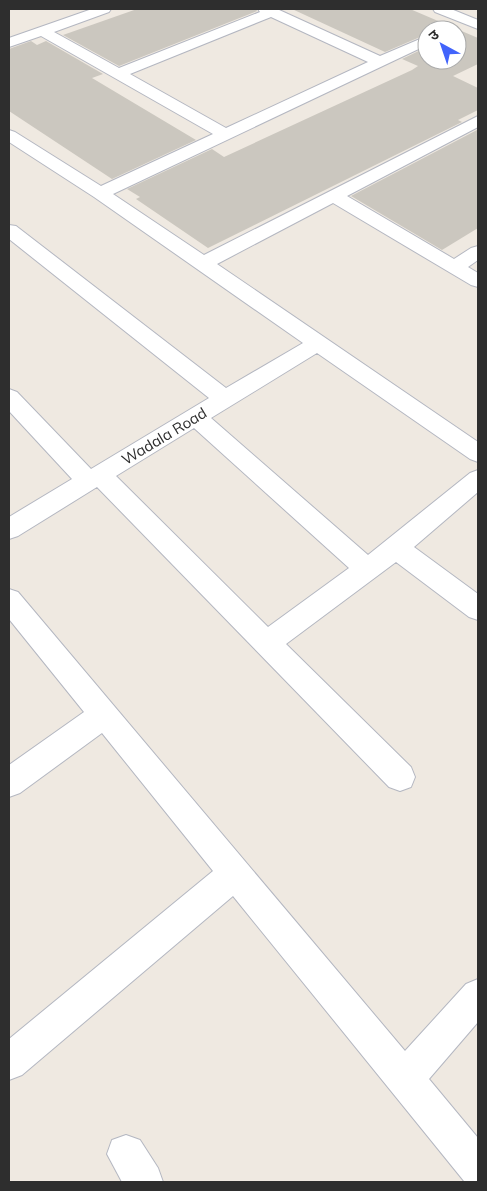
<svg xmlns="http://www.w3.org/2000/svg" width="487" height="1191" font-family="Mulish,'Noto Sans Devanagari',sans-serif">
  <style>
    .building { fill: #cbc7bf }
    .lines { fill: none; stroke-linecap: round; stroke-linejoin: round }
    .minor-casing { stroke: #b4b7c1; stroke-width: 2 }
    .minor { fill: #fff; fill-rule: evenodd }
    .labels { text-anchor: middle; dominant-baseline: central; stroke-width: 4; stroke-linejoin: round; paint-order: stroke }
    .street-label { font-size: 15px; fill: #2e2e2e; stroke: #fff }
  </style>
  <rect width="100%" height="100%" fill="#efe9e1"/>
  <g class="building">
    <path d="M137 9H256L257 11 119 66 63 35Z"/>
    <path d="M292 9H410L478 38V64L453 76 478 88V110L458 120 462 122 208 248 136 199 140 197 127 189 212 149 224 157 412 70 418 66 402 59 427 47V60H457V30H427V34L385 52Z"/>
    <path d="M31 41 37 45 46 41 103 74 92 78 196 140 112 179 9 111V49Z"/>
    <path d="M477 130 478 131V228L442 250 351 196Z"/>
  </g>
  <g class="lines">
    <g class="minor-casing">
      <g id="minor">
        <path d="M92 9H111L109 12 54 32 119 68 260 12 258 9H277L380 56 427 36V45L113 194 204 255 478 116V127L347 196 454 259 471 248 478 246V260L468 267 478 273V287L471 285 333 203 217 264 478 442V462L470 459 317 353 211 418 368 555 470 473 478 470V492L414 547 478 594V620L469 617 396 562 286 644 411 767 415 777 411 787 400 791 389 787 97 487 18 536 9 539V517L72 479 9 411V389L17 392 91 469 209 398 9 239V225L16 226 226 388 303 343 94 197 9 142V130L15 132 101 186 213 134 41 36 9 47V38ZM271 17 368 62 226 128 130 74ZM194 428 349 568 268 627 116 476Z"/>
        <path d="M433 9H451L478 20V29L435 12Z"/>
        <path d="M9 589 18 592 405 1051 466 984 478 979V1022L429 1079 478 1138V1182L464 1181 233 896 22 1075 9 1080V1039L213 871 102 733 20 793 9 797V765L84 712 9 619Z"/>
        <path d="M126 1135 140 1140 158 1168 163 1182H122L107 1154 112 1140Z"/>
      </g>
    </g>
    <use href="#minor" class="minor"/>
  </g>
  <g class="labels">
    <g class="street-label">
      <text transform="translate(164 436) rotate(-31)">Wadala Road</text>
    </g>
  </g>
  <rect width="487" height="1191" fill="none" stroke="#2e2e2e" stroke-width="20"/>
  <g transform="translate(442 45) rotate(320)"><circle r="24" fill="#ffffff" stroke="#ababab"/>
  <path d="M0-4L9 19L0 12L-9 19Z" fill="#4264fb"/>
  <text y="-8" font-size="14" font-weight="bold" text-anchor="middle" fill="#2e2e2e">उ</text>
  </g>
</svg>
